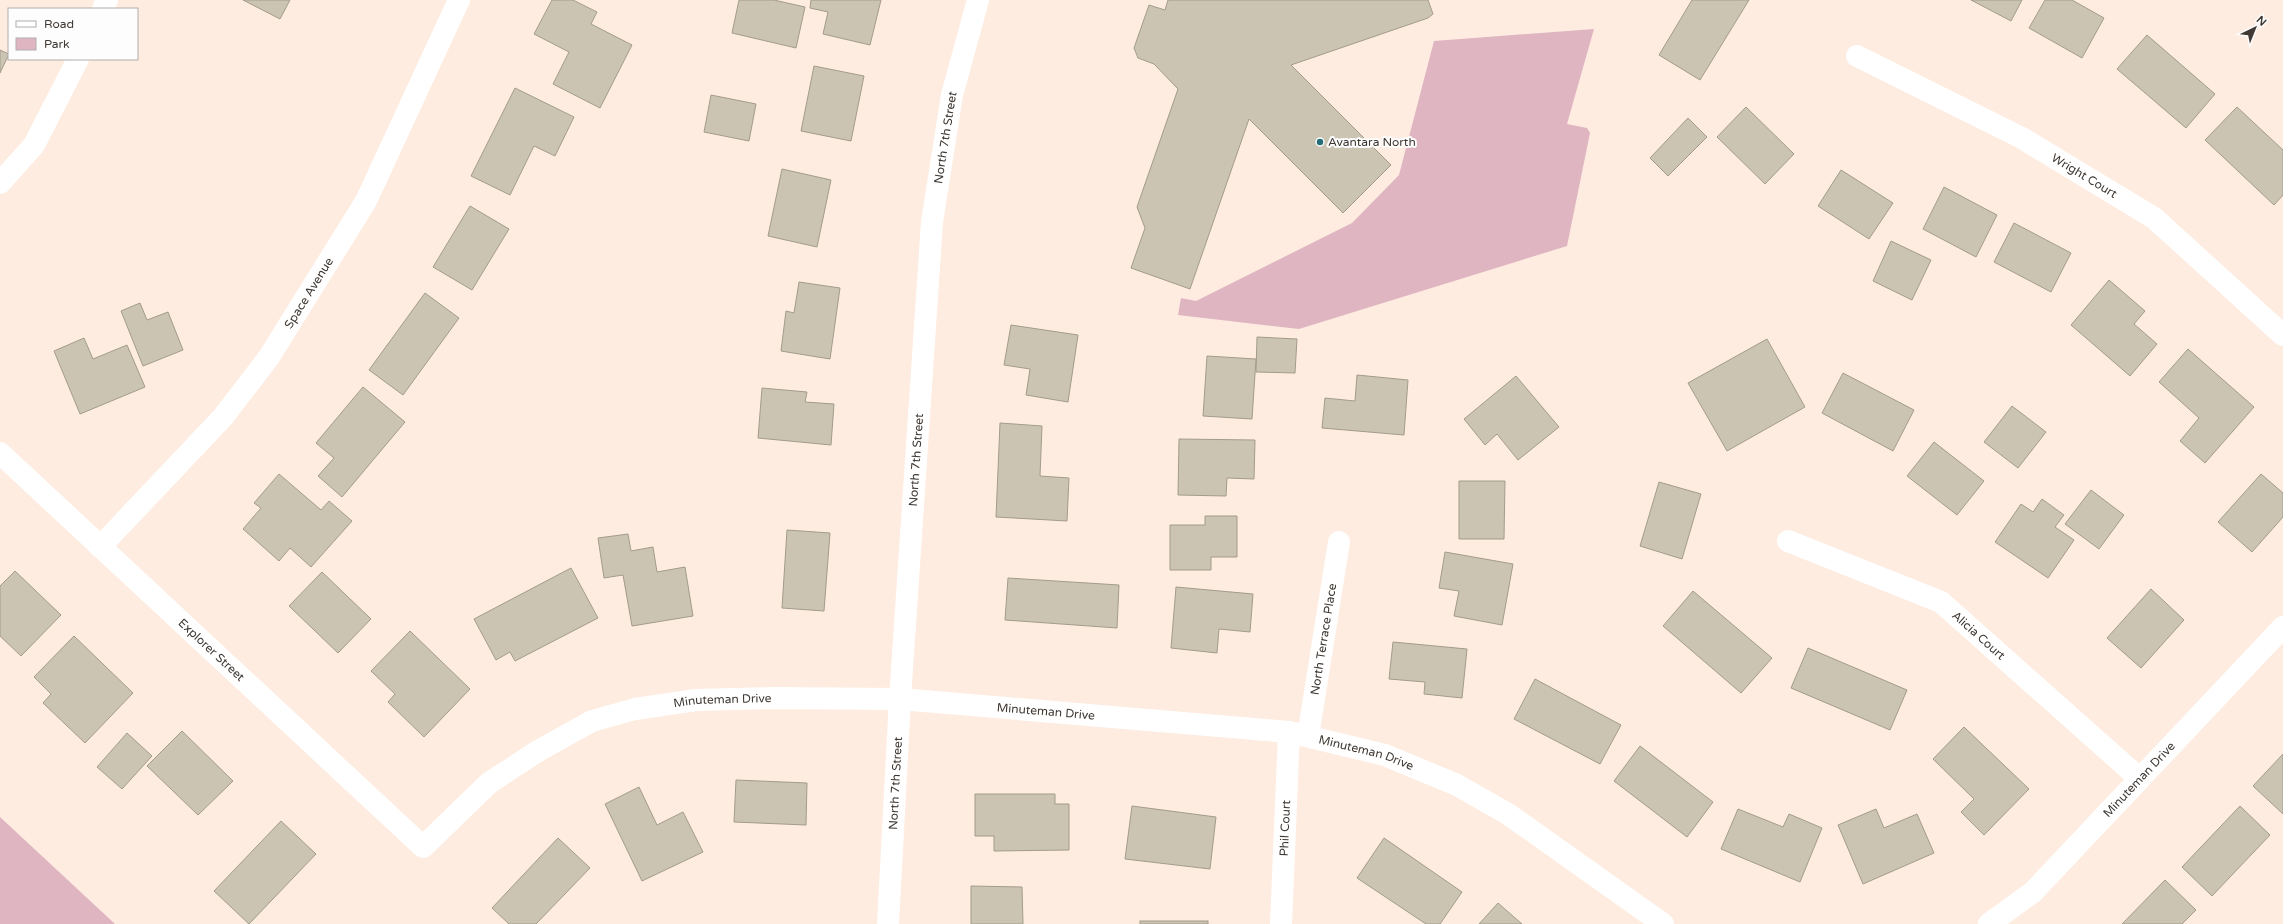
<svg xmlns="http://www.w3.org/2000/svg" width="2283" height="924" font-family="'Varela Round',sans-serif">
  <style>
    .green { fill: #e0b5c2 }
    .building { fill: #cbc4b2; stroke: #a39c8b }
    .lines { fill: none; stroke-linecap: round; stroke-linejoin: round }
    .minor { stroke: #fff; stroke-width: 22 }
    .poi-dot { fill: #256e78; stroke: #fdfdfd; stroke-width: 1.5 }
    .labels { text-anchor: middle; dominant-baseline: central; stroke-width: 4; stroke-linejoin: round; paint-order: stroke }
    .street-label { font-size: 12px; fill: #3f3833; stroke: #fdfdfd }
    .poi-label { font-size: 12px; fill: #3f3833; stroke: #fdfdfd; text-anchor: start }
  </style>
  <rect width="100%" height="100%" fill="#feece0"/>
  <g class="green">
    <path d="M1594 29 1567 124 1587 128 1590 133 1567 246 1299 329 1178 315 1181 298 1196 301 1352 223 1399 175 1434 41Z"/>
    <path d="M0 817 115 924H0Z"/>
  </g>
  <g class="building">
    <path d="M243 0H290L280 19Z"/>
    <path d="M552 0H573L597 12 591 24 632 45 600 108 553 84 569 52 534 34Z"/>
    <path d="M739 0H774L805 7 796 48 732 33Z"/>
    <path d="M811 0H881L870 45 823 34 828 12 810 8Z"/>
    <path d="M1168 0H1428L1433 14 1428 18 1291 65 1391 165 1343 213 1249 119 1190 289 1131 268 1145 228 1137 207 1178 89 1154 64 1138 58 1134 48 1149 5 1165 10Z"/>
    <path d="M1692 0H1749L1700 80 1659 55Z"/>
    <path d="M1971 0H2022L2011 21Z"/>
    <path d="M2045 0H2072L2104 18 2082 58 2029 28Z"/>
    <path d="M2147 35 2215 94 2186 128 2117 69Z"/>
    <path d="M0 50 9 54 0 73Z"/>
    <path d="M814 66 864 76 851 141 801 131Z"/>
    <path d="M515 88 574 117 555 156 534 146 510 195 471 176Z"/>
    <path d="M711 95 756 104 749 141 704 132Z"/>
    <path d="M1746 107 1794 154 1765 184 1717 137Z"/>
    <path d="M2237 107 2283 150V195L2274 205 2205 140Z"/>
    <path d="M1688 118 1707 137 1668 176 1650 158Z"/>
    <path d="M782 169 831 180 817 247 768 236Z"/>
    <path d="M1841 170 1893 203 1869 239 1818 206Z"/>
    <path d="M1944 187 1997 215 1976 257 1923 229Z"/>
    <path d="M470 206 509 229 472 290 433 267Z"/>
    <path d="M2014 223 2071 253 2051 292 1994 262Z"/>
    <path d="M1891 241 1931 260 1912 300 1873 281Z"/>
    <path d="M2109 280 2145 311 2134 324 2157 344 2130 376 2071 325Z"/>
    <path d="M799 282 840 288 830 359 781 351 786 311 794 313Z"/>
    <path d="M425 293 459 318 403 395 369 370Z"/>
    <path d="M140 303 147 320 168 312 183 350 143 366 121 311Z"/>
    <path d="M1011 325 1078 335 1068 402 1026 395 1030 369 1004 365Z"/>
    <path d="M1257 337 1297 339 1295 373 1256 372Z"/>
    <path d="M84 338 93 359 127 345 145 387 80 414 54 351Z"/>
    <path d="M1767 339 1805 407 1727 451 1688 383Z"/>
    <path d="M2188 349 2254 407 2205 463 2180 441 2199 418 2159 382Z"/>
    <path d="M1207 356 1256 359 1252 419 1203 416Z"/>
    <path d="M1843 373 1914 410 1893 451 1822 413Z"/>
    <path d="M1357 375 1408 380 1404 435 1322 428 1325 398 1355 401Z"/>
    <path d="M1516 376 1559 427 1518 460 1497 434 1485 445 1464 419Z"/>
    <path d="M363 387 405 422 342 497 318 476 334 458 316 443Z"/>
    <path d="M762 388 807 392 805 402 834 404 831 445 758 438Z"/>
    <path d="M2012 406 2046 432 2018 468 1984 442Z"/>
    <path d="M1000 423 1042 426 1040 476 1069 478 1067 521 996 517Z"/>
    <path d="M1179 439 1255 440 1254 479 1227 478 1226 496 1178 495Z"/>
    <path d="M1934 442 1984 481 1957 515 1907 476Z"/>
    <path d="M279 474 321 510 329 501 352 521 311 567 290 548 279 561 243 529 261 508 254 503Z"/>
    <path d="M2261 474 2283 493V517L2252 552 2218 522Z"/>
    <path d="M1459 481H1505L1504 539H1459Z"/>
    <path d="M1659 482 1701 494 1682 559 1640 546Z"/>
    <path d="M2091 490 2124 515 2099 549 2065 524Z"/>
    <path d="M2042 499 2064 515 2055 527 2074 540 2048 578 1995 542 2021 504 2033 512Z"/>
    <path d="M1205 516H1237V557H1211V570H1170V525H1205Z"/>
    <path d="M787 530 830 533 824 611 782 608Z"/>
    <path d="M628 534 631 551 653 547 657 572 685 567 693 616 632 626 623 575 604 578 598 538Z"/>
    <path d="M1445 552 1513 564 1502 625 1454 616 1459 591 1439 588Z"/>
    <path d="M571 568 598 618 515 661 510 652 496 660 474 619Z"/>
    <path d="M15 571 61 615 21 656 0 636V586Z"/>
    <path d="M322 572 371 619 338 653 289 606Z"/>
    <path d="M1008 578 1119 585 1117 628 1005 620Z"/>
    <path d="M1176 587 1253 594 1250 632 1219 629 1217 653 1171 648Z"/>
    <path d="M2151 589 2184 620 2141 668 2107 638Z"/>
    <path d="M1693 591 1772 658 1741 693 1663 626Z"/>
    <path d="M410 631 470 689 424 737 388 702 395 694 371 671Z"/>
    <path d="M74 636 133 693 85 743 43 703 51 694 34 677Z"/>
    <path d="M1393 642 1467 649 1462 698 1424 694 1425 682 1389 679Z"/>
    <path d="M1808 648 1907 690 1890 730 1791 688Z"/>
    <path d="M1535 679 1621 725 1600 764 1514 719Z"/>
    <path d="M1964 727 2029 789 1984 835 1961 812 1974 799 1933 759Z"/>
    <path d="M182 731 233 781 198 815 147 766Z"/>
    <path d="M127 733 152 756 122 789 97 767Z"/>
    <path d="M1640 746 1713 802 1687 837 1614 781Z"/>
    <path d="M2283 754V814L2253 786Z"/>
    <path d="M736 780 807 783 806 825 734 822Z"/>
    <path d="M639 787 657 825 683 812 703 852 642 881 605 804Z"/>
    <path d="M975 794H1055V804H1069V850L994 851V836H975Z"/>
    <path d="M1132 806 1216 817 1210 869 1125 859Z"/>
    <path d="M2240 806 2270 835 2212 896 2182 867Z"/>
    <path d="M1738 809 1783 827 1789 814 1822 828 1800 882 1721 849Z"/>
    <path d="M1876 809 1884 828 1917 814 1934 853 1863 884 1838 825Z"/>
    <path d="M281 821 316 854 249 924 214 891Z"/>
    <path d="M558 838 590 868 536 924H509L492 908Z"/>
    <path d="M1384 838 1462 892 1440 924H1426L1357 878Z"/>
    <path d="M2165 880 2196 910 2182 924H2122Z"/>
    <path d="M971 886 1022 887 1023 924H971Z"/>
    <path d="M1498 903 1522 924H1479Z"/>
    <rect x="1140" y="921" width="68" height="3"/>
  </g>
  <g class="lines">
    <g class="minor">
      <path d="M103 9 107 0"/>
      <path id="s1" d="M1857 56 2022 138 2154 218 2283 335"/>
      <path d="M0 183 34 145 78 59"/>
      <path id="s2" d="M0 453 423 847 489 783 538 751 592 721 635 709 696 700 774 698 900 699 1289 732 1385 755 1457 785 1508 814 1663 924"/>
      <path id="s3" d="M1788 541 1941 602 2139 778"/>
      <path id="s4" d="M100 547 223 417 269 357 366 201 459 0"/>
      <path id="s5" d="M1308 736 1339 542"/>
      <path id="s6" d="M888 924 900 699 932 222 952 95 978 0"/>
      <path id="s7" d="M1281 924 1289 732"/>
      <path id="s8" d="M1989 924 2033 892 2283 627"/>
    </g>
  </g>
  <circle class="poi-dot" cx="1320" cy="142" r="4"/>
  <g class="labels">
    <g class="street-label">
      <text stroke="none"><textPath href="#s6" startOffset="789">North 7th Street</textPath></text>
      <text stroke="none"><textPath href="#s1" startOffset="257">Wright Court</textPath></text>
      <text stroke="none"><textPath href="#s4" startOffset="330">Space Avenue</textPath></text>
      <text stroke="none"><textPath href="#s6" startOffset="465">North 7th Street</textPath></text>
      <text stroke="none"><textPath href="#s3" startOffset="215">Alicia Court</textPath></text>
      <text stroke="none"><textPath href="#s5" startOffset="98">North Terrace Place</textPath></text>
      <text stroke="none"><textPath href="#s2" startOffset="289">Explorer Street</textPath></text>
      <text stroke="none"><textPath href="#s2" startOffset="923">Minuteman Drive</textPath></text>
      <text stroke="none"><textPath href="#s2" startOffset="1247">Minuteman Drive</textPath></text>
      <text stroke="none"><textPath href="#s2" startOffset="1571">Minuteman Drive</textPath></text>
      <text stroke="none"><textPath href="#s8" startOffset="209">Minuteman Drive</textPath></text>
      <text stroke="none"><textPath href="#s6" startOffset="141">North 7th Street</textPath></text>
      <text stroke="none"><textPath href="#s7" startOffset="96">Phil Court</textPath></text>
    </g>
    <g class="poi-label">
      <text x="1328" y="142">Avantara North</text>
    </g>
  </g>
  <rect x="8" y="8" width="130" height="52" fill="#fdfdfd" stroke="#b1aeac"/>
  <rect x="16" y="21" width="20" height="6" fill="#ffffff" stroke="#b1aeac"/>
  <text x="44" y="28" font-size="12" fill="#3f3833">Road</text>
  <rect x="16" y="38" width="20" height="12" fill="#e0b5c2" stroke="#b1aeac"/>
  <text x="44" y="48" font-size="12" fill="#3f3833">Park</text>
  <g transform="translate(2255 28) rotate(43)" stroke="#fdfdfd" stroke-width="3" paint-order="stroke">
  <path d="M0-3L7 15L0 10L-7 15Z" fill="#3f3833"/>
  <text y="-6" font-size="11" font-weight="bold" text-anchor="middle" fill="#3f3833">N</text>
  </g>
</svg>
